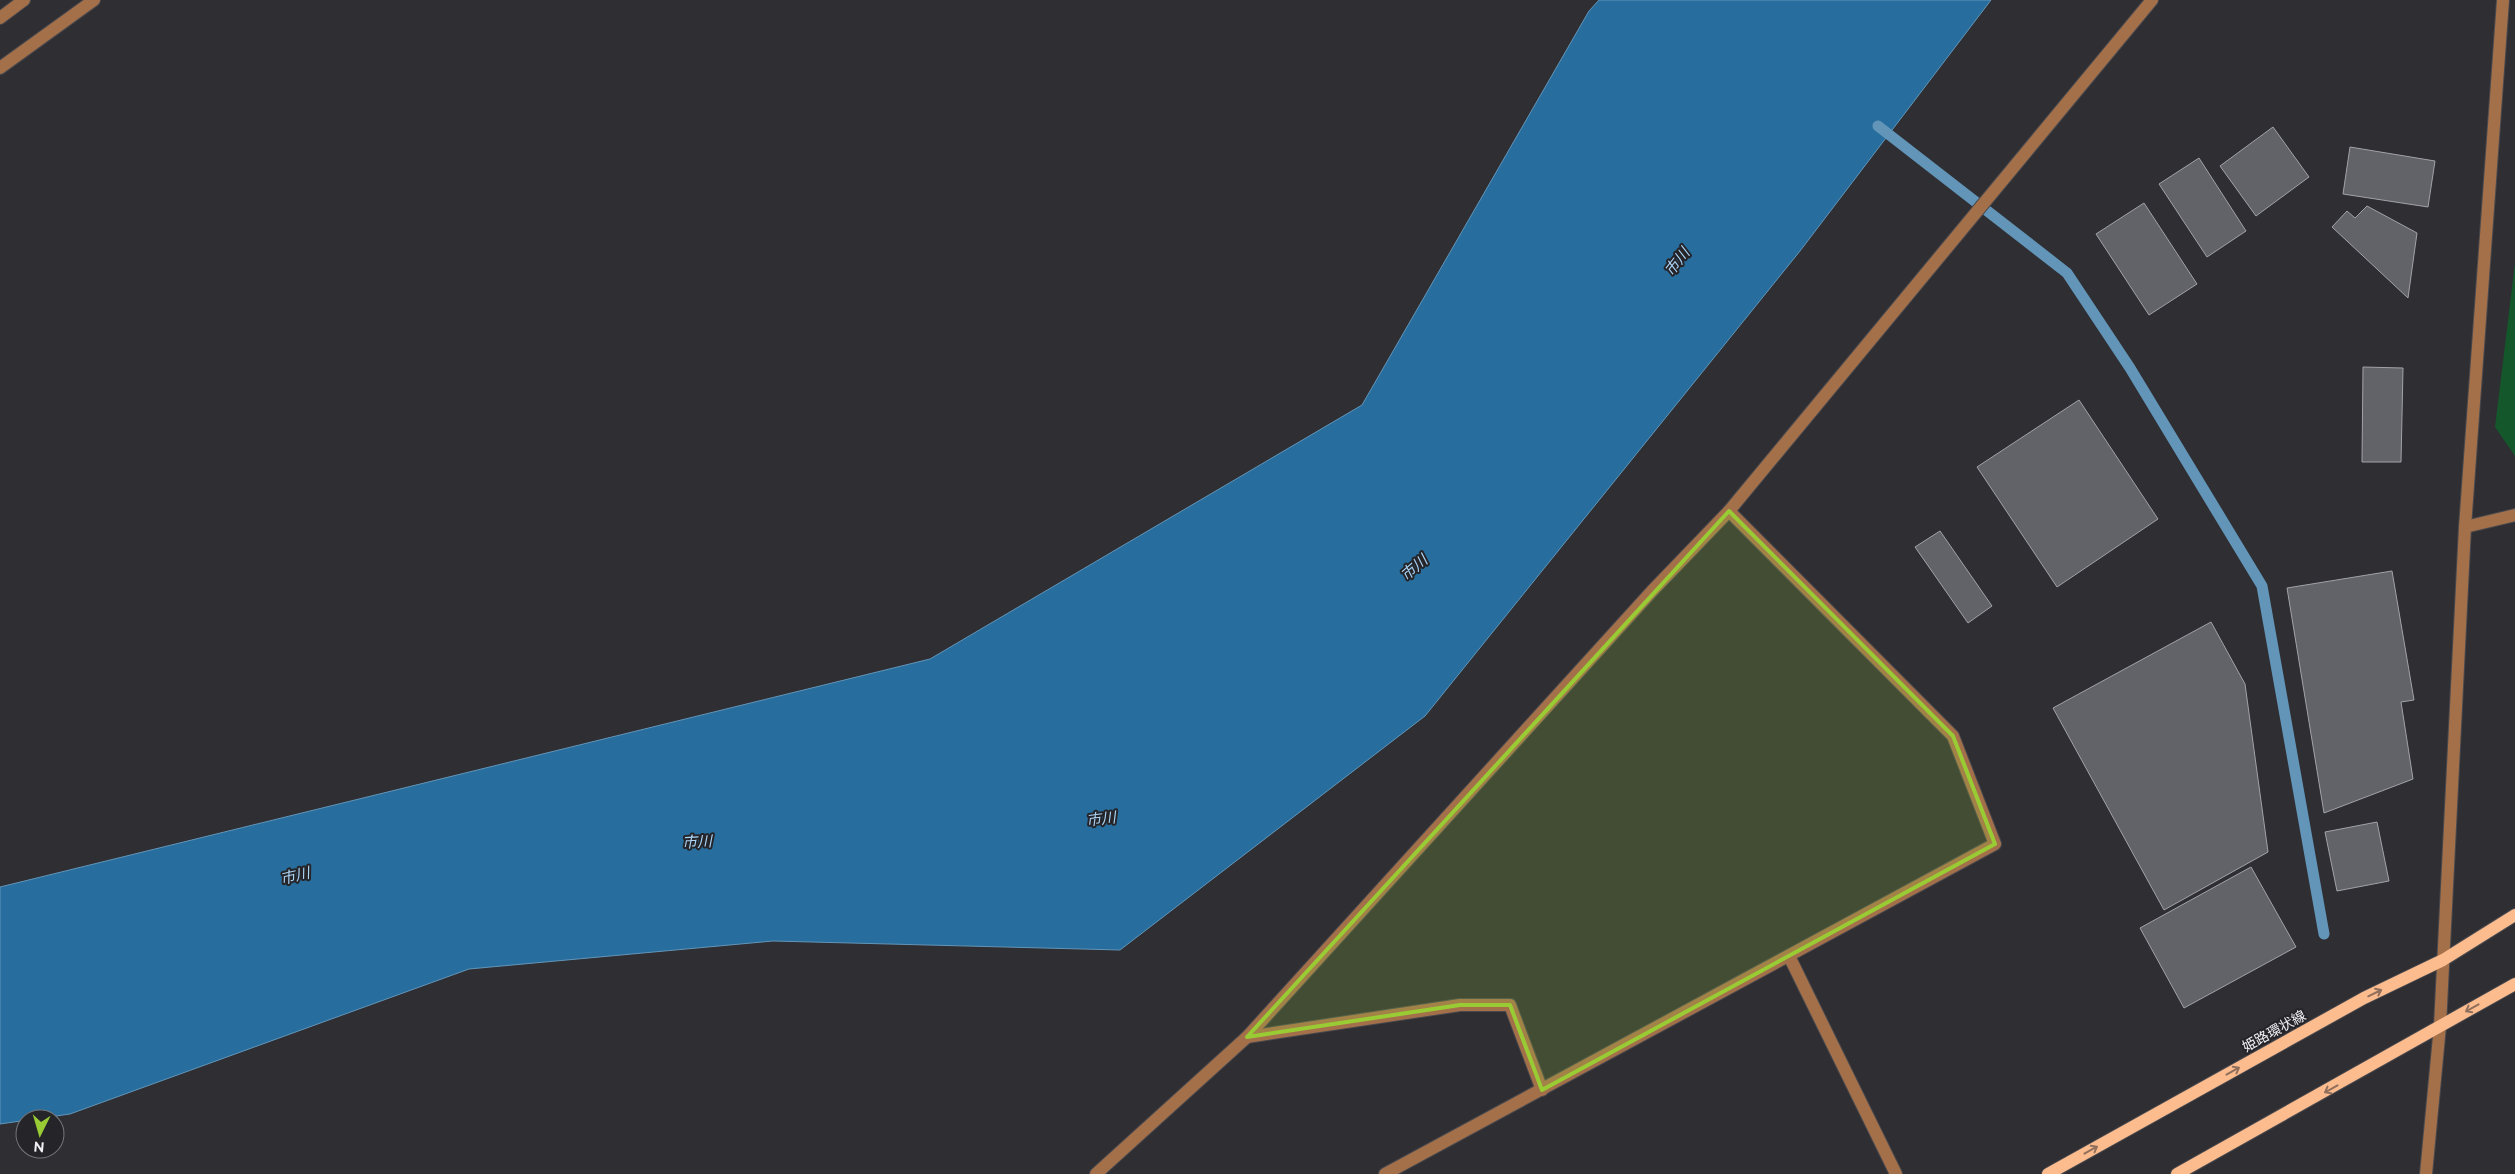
<svg xmlns="http://www.w3.org/2000/svg" width="2515" height="1174" font-family="Raleway,'Noto Sans JP',sans-serif">
  <style>
    .green { fill: #14572b }
    .water { fill: #276e9e; stroke: #6395b8 }
    .lines { fill: none; stroke-linecap: round; stroke-linejoin: round }
    .stream { stroke: #6395b8; stroke-width: 11 }
    .building { fill: #626369; stroke: #a2a2a9 }
    .minor-casing { stroke: #49494e; stroke-width: 14 }
    .major-casing { stroke: #49494e; stroke-width: 14 }
    .minor { stroke: #a4704a; stroke-width: 12 }
    .major { stroke: #fdbc8e; stroke-width: 12 }
    .oneway { stroke: #90705c }
    .marked { fill: #99cb35; fill-opacity: 0.2; stroke: #99cb35; stroke-width: 4; stroke-linejoin: round }
    .labels { text-anchor: middle; dominant-baseline: central; stroke-width: 4; stroke-linejoin: round; paint-order: stroke }
    .street-label { font-size: 14px; fill: #f0f0f4; stroke: #242429 }
    .water-label { font-size: 15px; font-style: italic; fill: #abd4f5; stroke: #242429 }
  </style>
  <rect width="100%" height="100%" fill="#2e2e33"/>
  <path class="green" d="M2515 263V456L2495 427Z"/>
  <path class="water" d="M1599 0H1991L1800 251 1425 716 1120 950 773 941 469 969 70 1114 0 1124V887L930 659 1362 405 1589 11Z"/>
  <g class="lines">
    <path class="stream" d="M1878 126 2067 273 2130 368 2262 586 2324 934"/>
  </g>
  <g class="building">
    <path d="M2273 127 2309 177 2256 216 2220 166Z"/>
    <path d="M2350 147 2435 161 2428 207 2343 194Z"/>
    <path d="M2199 158 2246 231 2207 257 2159 184Z"/>
    <path d="M2144 203 2197 284 2149 315 2096 234Z"/>
    <path d="M2367 206 2417 233 2408 298 2332 227 2347 211 2355 218Z"/>
    <path d="M2363 367 2403 368 2401 462H2362Z"/>
    <path d="M2079 400 2158 519 2057 587 1977 467Z"/>
    <path d="M1940 531 1992 606 1968 623 1915 547Z"/>
    <path d="M2392 571 2414 700 2401 702 2413 779 2324 813 2287 588Z"/>
    <path d="M2211 622 2245 684 2268 852 2164 910 2053 708Z"/>
    <path d="M2377 822 2389 881 2337 891 2325 832Z"/>
    <path d="M2251 867 2296 947 2184 1008 2140 928Z"/>
  </g>
  <g class="lines">
    <g class="minor-casing">
      <g id="minor">
        <path d="M0 18 24 0"/>
        <path d="M0 68 94 0"/>
        <path d="M2465 527 2515 515"/>
        <path d="M1789 956 1896 1174"/>
        <path d="M1247 1037 1460 1005H1510L1542 1090"/>
        <path d="M1096 1174 1247 1037 1652 591 1729 511 2152 0"/>
        <path d="M1385 1174 1995 844 1953 736 1729 511"/>
        <path d="M2426 1174 2440 1026 2465 527 2503 0"/>
      </g>
    </g>
    <g class="major-casing">
      <g id="major">
        <path d="M2048 1174 2364 998 2443 960 2515 915"/>
        <path d="M2177 1174 2515 984"/>
      </g>
    </g>
    <use href="#minor" class="minor"/>
    <use href="#major" class="major"/>
  </g>
  <defs><path id="oneway-shaft" d="M-6 0H5M1.5-3L5.5 0L1.5 3" fill="none" stroke-width="1.6" stroke-linecap="round" stroke-linejoin="round" transform="scale(1.25)"/></defs>
  <g class="oneway">
    <use href="#oneway-shaft" transform="translate(2375 993) rotate(-26)"/>
    <use href="#oneway-shaft" transform="translate(2472 1008) rotate(151)"/>
    <use href="#oneway-shaft" transform="translate(2233 1071) rotate(-29)"/>
    <use href="#oneway-shaft" transform="translate(2331 1089) rotate(151)"/>
    <use href="#oneway-shaft" transform="translate(2091 1150) rotate(-29)"/>
  </g>
  <path class="marked" d="M1729 511 1953 736 1995 844 1542 1090 1510 1005H1460L1247 1037Z"/>
  <g class="labels">
    <g class="street-label">
      <text transform="translate(2274 1031) rotate(-29)">姫路環状線</text>
    </g>
    <g class="water-label">
      <text transform="translate(1677 262) rotate(-52)">市川</text>
      <text transform="translate(1414 568) rotate(-41)">市川</text>
      <text transform="translate(1101 819) rotate(-7)">市川</text>
      <text transform="translate(697 842) rotate(-3)">市川</text>
      <text transform="translate(295 876) rotate(-13)">市川</text>
    </g>
  </g>
  <g transform="translate(40 1134) rotate(185)"><circle r="24" fill="#242429" stroke="#76767a"/>
  <path d="M0-4L9 19L0 12L-9 19Z" fill="#99cb35"/>
  <text y="-8" font-size="14" font-weight="bold" text-anchor="middle" fill="#f0f0f4">N</text>
  </g>
</svg>
